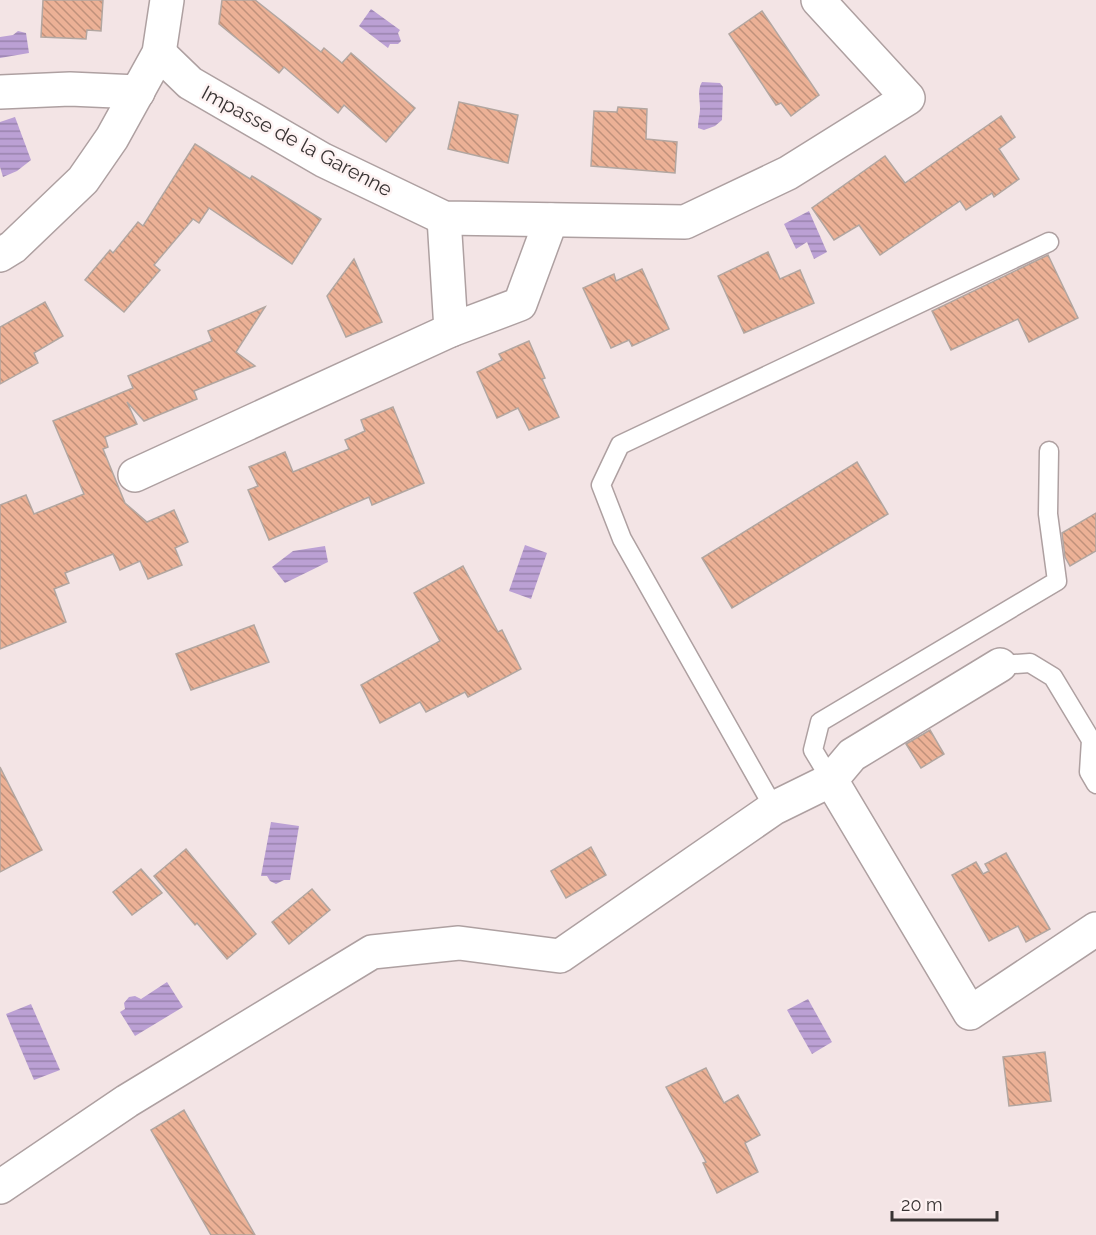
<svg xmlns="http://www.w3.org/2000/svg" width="1096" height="1235" font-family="Raleway,sans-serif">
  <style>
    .water { fill: url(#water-rules) }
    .building { fill: url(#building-back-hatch); stroke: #b2a6a0; stroke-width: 1.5 }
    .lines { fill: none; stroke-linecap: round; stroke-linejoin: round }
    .service-casing { stroke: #aea0a1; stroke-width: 21 }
    .minor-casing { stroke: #aea0a1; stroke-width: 36 }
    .service { stroke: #fff; stroke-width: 18 }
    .minor { stroke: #fff; stroke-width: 33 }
    .labels { text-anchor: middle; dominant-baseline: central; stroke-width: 5; stroke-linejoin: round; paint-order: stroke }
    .street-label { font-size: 20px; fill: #383333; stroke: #fef3f3 }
  </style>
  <defs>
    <pattern id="water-rules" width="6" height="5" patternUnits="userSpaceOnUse" patternTransform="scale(1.5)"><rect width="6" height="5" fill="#bba0d4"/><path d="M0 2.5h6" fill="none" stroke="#9983ad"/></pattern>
    <pattern id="building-back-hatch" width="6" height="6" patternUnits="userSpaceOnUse" patternTransform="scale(1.5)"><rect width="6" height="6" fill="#ecb196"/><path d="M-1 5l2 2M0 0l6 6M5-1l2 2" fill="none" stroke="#c0917b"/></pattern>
  </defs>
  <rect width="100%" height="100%" fill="#f3e4e5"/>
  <g class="water">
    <path d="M371 9 400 30 398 33 401 41 398 44H390L388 48 359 26Z"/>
    <path d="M18 31 26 33 29 53 0 58V37L13 35Z"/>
    <path d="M702 82 720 83 723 87 722 120 715 126 704 130 698 128C698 120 700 115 700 108 700 99 697 90 702 82Z"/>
    <path d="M15 117 31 160 17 171 3 177 0 167V122Z"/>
    <path d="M809 211 827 252 814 259 807 242 796 249 784 224Z"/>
    <path d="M525 545 547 553 531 599 509 591Z"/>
    <path d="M325 546 328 562 285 583 272 567 293 551Z"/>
    <path d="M271 822 299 826 290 880H284L276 884 270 881 267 876H261Z"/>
    <path d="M167 982 183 1007 135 1036 120 1012 125 1009 124 1003 129 997 135 996 141 999Z"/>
    <path d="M808 999 832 1042 812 1054 787 1010Z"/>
    <path d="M31 1004 60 1070 34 1080 6 1014Z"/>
  </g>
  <g class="building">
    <path d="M43 0H103L101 31 87 30 86 39 41 37Z"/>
    <path d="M222 0H255L321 52 324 48 342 63 351 53 415 108 386 142 344 105 338 113 284 67 279 73 219 24Z"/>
    <path d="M762 11 819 95 791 116 781 103 776 105 729 34Z"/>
    <path d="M459 102 518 115 508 163 448 149Z"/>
    <path d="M618 107 647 109 646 139 677 142 675 173 591 166 594 111 617 112Z"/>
    <path d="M1001 116 1015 137 999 149 1019 179 994 197 992 193 966 210 960 201 880 255 859 225 834 240 812 208 885 156 905 183Z"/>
    <path d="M195 144 250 179 252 176 321 219 292 264 209 208 199 223 193 219 154 265 160 270 124 312 85 280 110 250 113 253 138 222 143 226Z"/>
    <path d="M768 252 780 279 800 270 814 303 744 333 718 276Z"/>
    <path d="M1048 255 1078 318 1029 342 1018 319 951 350 932 311Z"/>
    <path d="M354 259 382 322 346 337 327 296Z"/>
    <path d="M642 269 669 329 632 346 629 340 611 348 583 288 614 274 616 281Z"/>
    <path d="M45 302 63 336 34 353 38 363 0 384V327Z"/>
    <path d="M265 307 236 352 255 366 194 391 197 399 144 421 127 402 137 424 105 437 108 447 103 449 125 503 147 522 174 510 188 542 175 548 182 565 148 579 140 561 120 570 113 554 65 573 69 583 54 589 66 622 0 649V505L26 495 34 514 84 494 53 421 133 388 128 376 212 341 208 331Z"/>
    <path d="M529 341 545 378 542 379 559 417 529 430 518 408 497 418 477 372 502 360 499 354Z"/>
    <path d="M393 407 424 483 372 505 369 497 269 540 248 490 258 486 249 467 285 452 293 472 349 449 345 440 365 431 361 420Z"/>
    <path d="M857 462 888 514 732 608 702 558Z"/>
    <path d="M1096 513V551L1070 566 1065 557 1062 533Z"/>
    <path d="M463 566 498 632 502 630 521 669 468 697 465 692 426 712 420 702 380 723 361 685 440 641 414 593Z"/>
    <path d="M254 625 269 662 191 690 176 654Z"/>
    <path d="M930 730 944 754 921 768 906 744Z"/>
    <path d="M0 767 42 850 0 872Z"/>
    <path d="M591 847 606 875 566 898 551 871Z"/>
    <path d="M186 849 256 934 227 959 197 923 195 925 154 876Z"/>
    <path d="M1006 853 1050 929 1026 942 1018 926 989 941 952 875 976 862 983 874 989 871 985 864Z"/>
    <path d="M141 869 162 893 132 915 113 892Z"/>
    <path d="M312 889 330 910 289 944 272 922Z"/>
    <path d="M1045 1052 1051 1101 1009 1106 1003 1057Z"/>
    <path d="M706 1068 724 1103 738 1095 760 1135 745 1143 758 1172 717 1193 703 1163 706 1162 666 1087Z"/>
    <path d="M184 1110 255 1235H211L151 1130Z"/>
  </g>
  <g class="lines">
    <g class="service-casing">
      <g id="service">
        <path d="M1000 665 1030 663 1053 677 1091 740 1089 772 1096 784"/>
        <path d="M831 780 813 750 820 722 1057 581 1048 514 1049 451"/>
        <path d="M774 808 622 539 601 485 620 445 1049 242"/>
      </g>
    </g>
    <g class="minor-casing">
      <g id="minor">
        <path d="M159 53 190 83 323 160 444 218 685 222 788 173 908 98 818 0"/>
        <path d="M0 92 70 89 138 92"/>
        <path d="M444 218 451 330"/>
        <path d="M0 255 13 247 83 180 112 138 159 53 167 0"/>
        <path d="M135 475 451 330 520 304 551 220"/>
        <path d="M831 780 852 755 1000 665"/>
        <path d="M0 1187 127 1101 372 952 459 943 560 956 774 808 831 780 970 1013 1096 929"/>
      </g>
    </g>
    <use href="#service" class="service"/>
    <use href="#minor" class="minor"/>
  </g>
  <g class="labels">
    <g class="street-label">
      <text transform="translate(297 141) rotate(28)">Impasse de la Garenne</text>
    </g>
  </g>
  <path d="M892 1211v9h105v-9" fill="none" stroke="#383333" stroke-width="3"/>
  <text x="901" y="1211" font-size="18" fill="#383333" stroke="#fef3f3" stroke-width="4.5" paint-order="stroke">20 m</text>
</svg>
